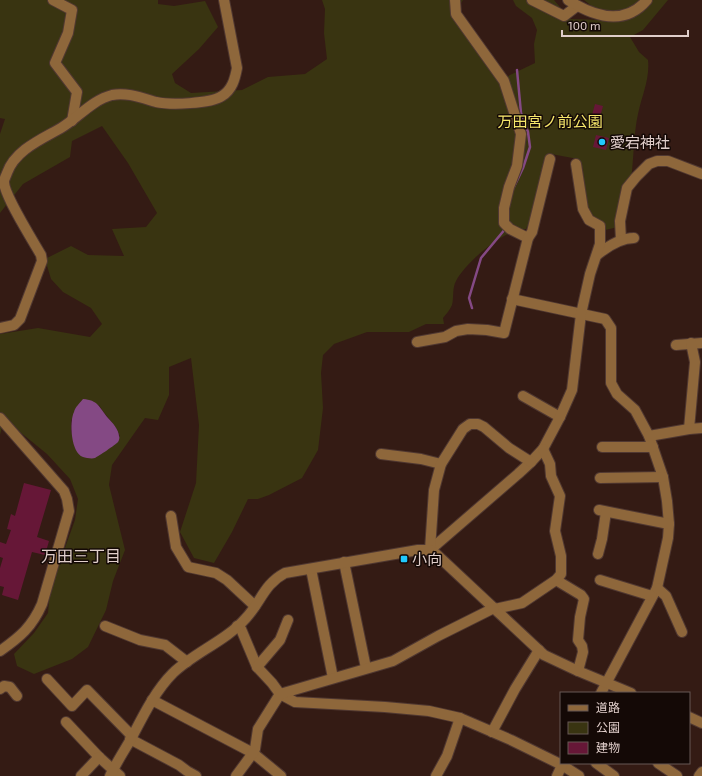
<svg xmlns="http://www.w3.org/2000/svg" width="702" height="776" font-family="'Exo 2','Noto Sans JP',sans-serif">
  <style>
    .green { fill: #393411; fill-rule: evenodd }
    .water { fill: #844984 }
    .lines { fill: none; stroke-linecap: round; stroke-linejoin: round }
    .stream { stroke: #844984; stroke-width: 2.5 }
    .building { fill: #661737 }
    .minor-casing { stroke: #503831; stroke-width: 12 }
    .minor { stroke: #8e673b; stroke-width: 10 }
    .poi-dot { fill: #21c9fd; stroke: #140906; stroke-width: 1.5 }
    .labels { text-anchor: middle; dominant-baseline: central; stroke-width: 3; stroke-linejoin: round; paint-order: stroke }
    .park-label { font-size: 15px; fill: #f6e66b; stroke: #140906 }
    .poi-label { font-size: 15px; fill: #e0ceca; stroke: #140906; text-anchor: start }
    .neighbourhood-label { font-size: 16px; fill: #e0ceca; stroke: #140906 }
  </style>
  <rect width="100%" height="100%" fill="#341b14"/>
  <path class="green" d="M0 0H158V4L174 6 205 1 218 27 199 49 172 74 175 83 191 93 242 90 268 77 305 74 327 59 324 33 325 9 322 0H463L455 12 500 80 535 63 534 44 537 30 532 18 516 6 513 0H554L570 19 604 20 598 11 584 0H668L643 30 630 37 639 52 648 60C650 79 642 95 638 114 634 132 634 152 632 171 629 191 624 209 618 227L605 230 590 217 584 190 583 169 578 159 551 154 546 161 532 216 526 229C505 228 465 263 456 281 452 288 454 298 452 305 450 310 446 314 443 318L444 324H426L409 332H367L334 344 323 355 321 373 323 408 318 450 302 478 269 495 258 499H248L232 532 214 563 194 558 180 532 196 483 199 425 191 358 169 367V395L158 420 145 418 112 465 109 485 125 550 113 581 106 610 88 647 72 659 34 674 17 666 14 654 34 633 48 613 50 589 75 520 78 499 70 479 47 454 20 432 11 422 2 427 0 435V334L38 328 90 337 102 324 91 308 63 292 51 279 45 259 71 246 88 255 124 256 112 229 146 227 157 213 128 163 102 126 72 141 70 157 23 184 0 213V134L5 119 0 118ZM99 405C105 416 117 425 120 437L75 447 71 431V420Z"/>
  <path class="water" d="M83 399C98 400 99 407 108 418 112 422 119 430 119 436 120 437 119 441 118 442 115 445 99 456 95 458 92 459 86 458 83 457 71 453 69 422 74 412 75 407 80 403 83 399Z"/>
  <g class="lines">
    <g class="stream">
      <path d="M513 189 523 168 530 147 528 132 521 113 517 70"/>
      <path d="M472 308 469 298 481 258 506 228"/>
    </g>
  </g>
  <g class="building">
    <path d="M595 104 603 106 599 121 591 119Z"/>
    <path d="M596 135 609 138 606 150 593 147Z"/>
    <path d="M24 483 51 490 37 537 49 541 45 555 32 552 18 600 2 595 4 587 0 586V568L3 558 0 557V542L6 544 11 530 7 529 11 514 15 516Z"/>
  </g>
  <g class="lines">
    <g class="minor-casing">
      <g id="minor">
        <path d="M53 0 72 10 68 33 55 63 77 92 72 121"/>
        <path d="M455 0 456 14 504 81 521 134 517 166 509 187 504 208V223L510 229 528 238"/>
        <path d="M532 0 564 16 577 6"/>
        <path d="M568 0C593 16 624 27 647 0"/>
        <path d="M621 240 620 221 627 188 636 177 649 164 657 161H668L702 174"/>
        <path d="M597 255C608 246 620 238 634 238"/>
        <path d="M512 299 605 319 611 328V383L617 394 635 410 649 436 663 477 667 501 669 524 668 538 657 588 601 693"/>
        <path d="M0 328 14 325 20 319 42 261 41 255C33 241 4 195 4 182 4 179 6 176 7 173 15 150 42 139 61 128 78 118 92 100 112 95 127 92 142 98 156 102 170 105 210 104 222 96 232 90 235 79 237 68L224 0"/>
        <path d="M417 342 445 337 456 331 468 329 487 330 504 333 528 238 532 232 550 159"/>
        <path d="M676 345 702 343"/>
        <path d="M523 396 560 417"/>
        <path d="M0 418 64 491 67 499 69 511 42 604C32 627 20 637 0 651"/>
        <path d="M689 429 695 362 691 343"/>
        <path d="M649 436 689 429 702 428"/>
        <path d="M602 447H653"/>
        <path d="M381 454 421 459 441 464"/>
        <path d="M600 478 663 477"/>
        <path d="M599 510 669 524"/>
        <path d="M171 516 176 547 188 567 216 573 227 580 255 606"/>
        <path d="M430 550 518 474 531 462 543 449 560 417 572 390 581 314 590 274 600 244V226L589 220 583 209 576 164"/>
        <path d="M430 550 434 490 441 464 463 429 470 424H478L484 427 509 448 531 462"/>
        <path d="M598 554 602 539 606 512"/>
        <path d="M344 562 366 668"/>
        <path d="M311 569 333 678"/>
        <path d="M556 580 581 595 584 599 580 617 578 640 582 646 583 652 578 671"/>
        <path d="M600 580 652 596"/>
        <path d="M657 588 666 596 682 632"/>
        <path d="M495 609 522 603 556 580 561 574V556L555 531 560 496 551 476 550 464 543 449"/>
        <path d="M105 626 140 640 165 645 187 662"/>
        <path d="M237 626 241 629 257 667 272 683 280 694 295 702 385 707 429 711 460 718 511 740 562 765 579 776"/>
        <path d="M257 667 280 640 288 620"/>
        <path d="M47 679 72 706 87 690 132 736"/>
        <path d="M0 689 4 686 10 687 17 696"/>
        <path d="M152 700 253 753 281 776"/>
        <path d="M689 717 702 723"/>
        <path d="M66 722 99 757 120 776"/>
        <path d="M492 732 515 689 539 650"/>
        <path d="M130 739 179 765 187 771 196 776"/>
        <path d="M596 763 614 776"/>
        <path d="M658 763 677 776"/>
        <path d="M81 776 99 757"/>
        <path d="M110 776C116 763 124 751 131 739 143 716 155 691 173 673 195 652 226 641 246 618 261 602 264 584 285 573L418 550H430L436 554 544 655 578 671 631 693"/>
        <path d="M236 776 253 753 255 749 258 729 280 694 393 661 438 636 494 608"/>
        <path d="M436 776 447 756 460 718"/>
        <path d="M557 776 563 763"/>
        <path d="M699 776 702 772"/>
      </g>
    </g>
    <use href="#minor" class="minor"/>
  </g>
  <g class="poi-dot">
    <circle cx="602" cy="142" r="4"/>
    <rect x="400" y="555" width="8" height="8" rx="2"/>
  </g>
  <g class="labels">
    <g class="park-label">
      <text x="550" y="121">万田宮ノ前公園</text>
    </g>
    <g class="poi-label">
      <text x="610" y="142">愛宕神社</text>
      <text x="412" y="559">小向</text>
    </g>
    <g class="neighbourhood-label">
      <text x="81" y="555">万田三丁目</text>
    </g>
  </g>
  <rect x="560" y="692" width="130" height="72" fill="#140906" stroke="#665854"/>
  <rect x="568" y="705" width="20" height="6" fill="#8e673b" stroke="#665854"/>
  <text x="596" y="712" font-size="12" fill="#e0ceca">道路</text>
  <rect x="568" y="722" width="20" height="12" fill="#393411" stroke="#665854"/>
  <text x="596" y="732" font-size="12" fill="#e0ceca">公園</text>
  <rect x="568" y="742" width="20" height="12" fill="#661737" stroke="#665854"/>
  <text x="596" y="752" font-size="12" fill="#e0ceca">建物</text>
  <path d="M562 30v6h126v-6" fill="none" stroke="#e0ceca" stroke-width="2"/>
  <text x="568" y="30" font-size="12" fill="#e0ceca" stroke="#140906" stroke-width="3" paint-order="stroke">100 m</text>
</svg>
